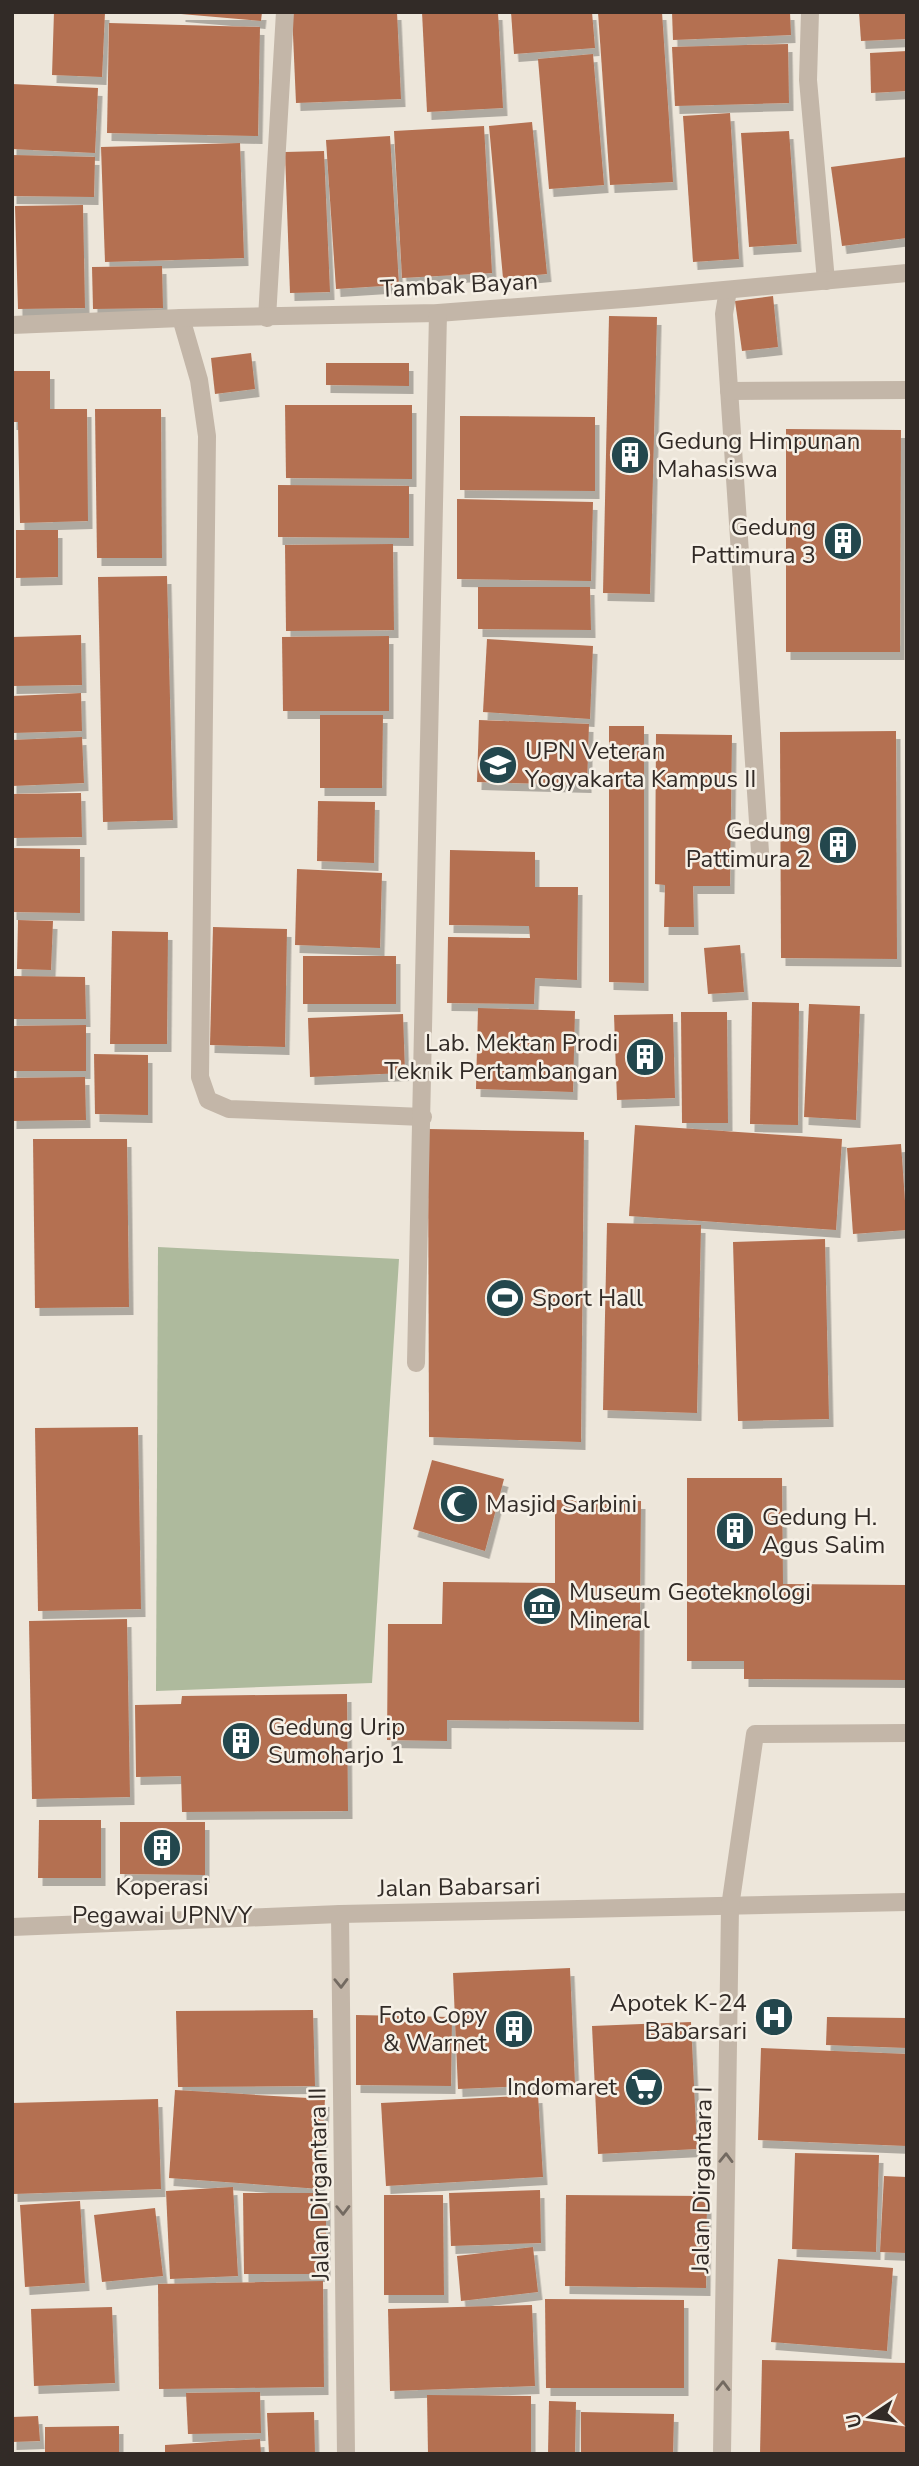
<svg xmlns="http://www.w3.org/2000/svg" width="919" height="2466" font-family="'Nunito Sans',sans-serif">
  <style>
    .green { fill: #aeba9d }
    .building { fill: #b47051; filter: url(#shadow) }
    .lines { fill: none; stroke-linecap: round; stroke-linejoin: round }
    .minor { stroke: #c3b6a8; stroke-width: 18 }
    .oneway { stroke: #736a61 }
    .labels { text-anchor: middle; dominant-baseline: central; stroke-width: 5; stroke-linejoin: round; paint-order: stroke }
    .street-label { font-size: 24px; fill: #322b27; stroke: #f6f0e6 }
    .poi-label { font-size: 24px; fill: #322b27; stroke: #f6f0e6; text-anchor: start }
  </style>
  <defs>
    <filter id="shadow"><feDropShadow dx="4.5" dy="8" stdDeviation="0" flood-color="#0004"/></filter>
  </defs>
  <rect width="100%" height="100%" fill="#ede6da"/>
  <path class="green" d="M158 1247 399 1259 372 1683 156 1691Z"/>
  <g class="building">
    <path d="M54 12H105L102 77 52 75Z"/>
    <path d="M181 12H262L261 21 181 14Z"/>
    <path d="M292 12H397L401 99 296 103Z"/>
    <path d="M422 12H498L503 108 427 112Z"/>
    <path d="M511 12H592L595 48 514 54Z"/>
    <path d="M598 12H662L673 182 610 185Z"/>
    <path d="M672 12H790L791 35 673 40Z"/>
    <path d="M859 12H907V39L861 41Z"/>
    <path d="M109 23 260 27 258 136 107 133Z"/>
    <path d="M788 44 789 103 675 106 672 47Z"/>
    <path d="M907 51V91L871 93 870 53Z"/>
    <path d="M593 54 604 185 549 189 538 59Z"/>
    <path d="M12 84 98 88 95 153 12 149Z"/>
    <path d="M730 113 739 259 693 262 683 116Z"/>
    <path d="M532 122 547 274 503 278 489 126Z"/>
    <path d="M484 126 492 273 402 278 394 131Z"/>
    <path d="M789 131 797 244 749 247 741 133Z"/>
    <path d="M390 136 399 285 336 289 326 140Z"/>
    <path d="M240 143 244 258 105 262 101 147Z"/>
    <path d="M324 151 330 292 290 293 285 152Z"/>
    <path d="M12 155 95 157 94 197 12 196Z"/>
    <path d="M907 157V238L842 246 831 167Z"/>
    <path d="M83 205 85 308 18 309 15 206Z"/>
    <path d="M162 266 163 308 93 309 92 267Z"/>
    <path d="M773 296 778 347 742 351 735 301Z"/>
    <path d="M609 316 657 317 650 594 603 593Z"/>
    <path d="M251 353 255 389 215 394 211 358Z"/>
    <path d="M326 363H409V386L326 385Z"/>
    <path d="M12 371H50V409H87L88 521 20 523 18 422H12Z"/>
    <path d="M285 405H412V479L286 478Z"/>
    <path d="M95 409H161L162 558H97Z"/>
    <path d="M460 416 595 417V491L460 490Z"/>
    <path d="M786 429 901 430 900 652H786Z"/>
    <path d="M278 485 409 486V538L278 537Z"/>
    <path d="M457 499 593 502 591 581 457 579Z"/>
    <path d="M16 530H58V577L16 578Z"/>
    <path d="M393 544 394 630 286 631 285 545Z"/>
    <path d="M167 576 173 820 103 822 98 577Z"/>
    <path d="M478 587H590L591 630 478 629Z"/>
    <path d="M81 635 82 685 12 686V637Z"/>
    <path d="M389 636V711H283L282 637Z"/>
    <path d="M487 639 593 646 590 719 483 712Z"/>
    <path d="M81 693 82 731 12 733V696Z"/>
    <path d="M320 715H383L382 788H320Z"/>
    <path d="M479 720 589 724 587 785 477 782Z"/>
    <path d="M609 726H644V983L609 982Z"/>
    <path d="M896 731 897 959 781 958 780 732Z"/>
    <path d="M656 734 732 735 730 886H693L694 927H664L665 885 655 884Z"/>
    <path d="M82 737 84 783 12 786V740Z"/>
    <path d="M81 793 82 837 12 838V794Z"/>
    <path d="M318 801 375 802 374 863 317 861Z"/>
    <path d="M12 848 80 849V913L12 912Z"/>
    <path d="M450 850 535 852V887H578L577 980 535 978 534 1004 447 1003 448 937 530 938 529 926 449 925Z"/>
    <path d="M297 869 382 873 380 948 295 945Z"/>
    <path d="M18 920 53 921 51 970 17 969Z"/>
    <path d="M213 927 287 929 285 1047 210 1045Z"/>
    <path d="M112 931 168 932 167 1044H110Z"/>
    <path d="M740 945 744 992 708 994 704 948Z"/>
    <rect x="303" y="956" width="93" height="48"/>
    <path d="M12 976 85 977 86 1019H12Z"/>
    <path d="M752 1002 799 1003 798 1125 750 1124Z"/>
    <path d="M809 1004 860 1006 856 1120 804 1117Z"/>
    <path d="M478 1008 575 1011 573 1092 476 1089Z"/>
    <path d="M681 1012H727L728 1123H682Z"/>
    <path d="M403 1014 405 1073 310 1077 308 1018Z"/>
    <path d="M673 1014 675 1098 617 1100 614 1015Z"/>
    <path d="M86 1025V1071H12V1026Z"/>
    <path d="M94 1054 148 1055V1115L95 1114Z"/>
    <path d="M85 1077 86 1120 12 1121V1078Z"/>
    <path d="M635 1125 842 1139 836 1230 629 1216Z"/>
    <path d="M428 1129 584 1132 581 1442 429 1437Z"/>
    <path d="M33 1139H127L129 1307 35 1308Z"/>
    <path d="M901 1144 907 1230 853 1234 847 1148Z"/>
    <path d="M607 1223 701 1225 697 1413 603 1410Z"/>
    <path d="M825 1239 829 1419 738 1421 733 1242Z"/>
    <path d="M138 1427 141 1609 38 1611 35 1428Z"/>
    <path d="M432 1460 504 1479 485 1551 413 1529Z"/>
    <path d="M687 1478H782L783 1584 907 1585V1680L744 1679V1661H687Z"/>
    <path d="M555 1500 641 1501 639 1722 447 1720V1741L387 1740 388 1624H442L443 1582 555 1583Z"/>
    <path d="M127 1619 130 1797 32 1799 29 1621Z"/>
    <path d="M347 1694 348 1811 182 1812 181 1776 136 1777 135 1705 181 1704 182 1696Z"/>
    <path d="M39 1820H101V1878H38Z"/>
    <path d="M120 1822H205V1875L120 1874Z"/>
    <path d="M570 1968 575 2084 458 2089 453 1973Z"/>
    <path d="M313 2010 315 2086 178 2087 176 2011Z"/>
    <path d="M356 2015 452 2017 451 2086 356 2085Z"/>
    <path d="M827 2017 907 2018V2048L826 2045Z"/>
    <path d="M691 2022 697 2149 598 2154 592 2026Z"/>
    <path d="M761 2048 907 2054V2146L758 2140Z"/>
    <path d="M175 2090 325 2099 320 2189 169 2178Z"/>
    <path d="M538 2095 543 2177 386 2186 381 2103Z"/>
    <path d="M158 2099 161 2189 13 2194 12 2103Z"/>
    <path d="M795 2153 879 2155 876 2252 792 2249Z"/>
    <path d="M884 2176 907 2177V2253L880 2252Z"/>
    <path d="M233 2187 238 2276 170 2279 166 2191Z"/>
    <path d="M540 2190 541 2243 451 2246 449 2193Z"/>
    <path d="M243 2193H326V2274H244Z"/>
    <path d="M384 2195H443L444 2295H384Z"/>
    <path d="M566 2195 707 2196 706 2288 565 2286Z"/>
    <path d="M80 2201 85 2283 25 2287 20 2205Z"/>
    <path d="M155 2208 163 2276 102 2282 94 2215Z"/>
    <path d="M533 2247 538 2292 461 2301 457 2256Z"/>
    <path d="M778 2259 893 2268 887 2351 771 2342Z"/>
    <path d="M323 2281 324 2387 159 2389 158 2284Z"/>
    <path d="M545 2299 684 2300V2388H546Z"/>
    <path d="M532 2305 535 2386 390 2391 388 2309Z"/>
    <path d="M112 2307 115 2383 34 2386 31 2309Z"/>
    <path d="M762 2360 907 2363V2454H760Z"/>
    <path d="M260 2392 261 2433 188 2434 186 2393Z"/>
    <path d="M427 2395 531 2396V2454H428Z"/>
    <path d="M549 2401 576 2402 575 2454H548Z"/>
    <path d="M314 2412 315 2454H269L267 2413Z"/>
    <path d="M581 2412 674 2414 673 2454H581Z"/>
    <path d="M38 2416 40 2441 12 2442V2417Z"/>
    <path d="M119 2426V2454H45V2427Z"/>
    <path d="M260 2439 261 2454H165V2445Z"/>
  </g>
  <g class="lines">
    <g class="minor">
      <path d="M810 12 808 80 826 281"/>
      <path d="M728 290 724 314 760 852"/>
      <path d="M181 318 199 380 207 436 200 1077 208 1100 229 1109 423 1117"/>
      <path d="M267 318 285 12"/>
      <path d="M12 325 181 318 438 313 637 298 907 273"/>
      <path d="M729 391 907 390"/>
      <path d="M416 1363 438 313"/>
      <path d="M340 1914 346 2454"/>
      <path d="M12 1927 340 1914 907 1902"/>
      <path d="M722 2454 730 1907 755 1734 907 1733"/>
    </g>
  </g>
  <defs><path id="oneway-chevron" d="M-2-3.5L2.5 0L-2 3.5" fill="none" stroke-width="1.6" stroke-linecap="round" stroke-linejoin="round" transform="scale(1.75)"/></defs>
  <g class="oneway">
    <use href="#oneway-chevron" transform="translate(341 1983) rotate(89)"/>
    <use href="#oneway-chevron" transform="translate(726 2158) rotate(-89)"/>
    <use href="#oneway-chevron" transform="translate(343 2210) rotate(89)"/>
    <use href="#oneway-chevron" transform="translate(723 2386) rotate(-89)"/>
  </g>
  <defs>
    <g id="building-disc" transform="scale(2.0125)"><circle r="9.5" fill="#23474d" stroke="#f6f0e6"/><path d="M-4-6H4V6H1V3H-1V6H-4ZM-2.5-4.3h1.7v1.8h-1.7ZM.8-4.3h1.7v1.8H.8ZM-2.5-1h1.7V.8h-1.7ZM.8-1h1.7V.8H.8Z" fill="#fff"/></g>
    <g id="university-disc" transform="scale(2.0125)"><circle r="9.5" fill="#23474d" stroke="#f6f0e6"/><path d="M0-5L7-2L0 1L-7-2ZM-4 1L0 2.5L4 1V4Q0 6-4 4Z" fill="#fff"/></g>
    <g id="stadium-disc" transform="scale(2.0125)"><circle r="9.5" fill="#23474d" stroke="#f6f0e6"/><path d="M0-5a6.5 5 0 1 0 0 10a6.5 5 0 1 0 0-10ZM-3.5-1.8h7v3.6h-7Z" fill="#fff"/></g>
    <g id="mosque-disc" transform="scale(2.0125)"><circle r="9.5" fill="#23474d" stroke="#f6f0e6"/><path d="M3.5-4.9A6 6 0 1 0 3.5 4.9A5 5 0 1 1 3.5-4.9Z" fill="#fff"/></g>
    <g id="museum-disc" transform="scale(2.0125)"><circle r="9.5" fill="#23474d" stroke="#f6f0e6"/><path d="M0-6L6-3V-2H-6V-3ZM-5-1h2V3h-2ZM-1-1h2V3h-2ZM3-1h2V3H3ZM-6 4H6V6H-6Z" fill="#fff"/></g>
    <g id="hospital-disc" transform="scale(2.0125)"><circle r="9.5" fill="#23474d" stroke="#f6f0e6"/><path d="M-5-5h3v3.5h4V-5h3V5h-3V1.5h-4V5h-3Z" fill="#fff"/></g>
    <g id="supermarket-disc" transform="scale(2.0125)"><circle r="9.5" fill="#23474d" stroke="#f6f0e6"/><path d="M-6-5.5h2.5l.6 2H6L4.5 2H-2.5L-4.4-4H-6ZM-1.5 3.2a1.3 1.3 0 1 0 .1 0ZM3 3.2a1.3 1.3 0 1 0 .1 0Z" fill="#fff"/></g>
  </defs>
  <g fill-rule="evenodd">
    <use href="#building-disc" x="630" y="455"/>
    <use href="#building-disc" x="843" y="541"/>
    <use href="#university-disc" x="498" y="765"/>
    <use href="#building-disc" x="838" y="845"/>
    <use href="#building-disc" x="645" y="1057"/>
    <use href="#stadium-disc" x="505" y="1298"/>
    <use href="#mosque-disc" x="459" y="1504"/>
    <use href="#building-disc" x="735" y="1531"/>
    <use href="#museum-disc" x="542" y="1606"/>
    <use href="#building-disc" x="241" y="1741"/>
    <use href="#building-disc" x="162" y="1848"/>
    <use href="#hospital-disc" x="774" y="2017"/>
    <use href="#building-disc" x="514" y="2029"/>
    <use href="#supermarket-disc" x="644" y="2087"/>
  </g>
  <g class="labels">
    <g class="street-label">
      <text transform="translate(459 285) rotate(-3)">Tambak Bayan</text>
      <text transform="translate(459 1887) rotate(-1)">Jalan Babarsari</text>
      <text transform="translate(702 2180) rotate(-89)">Jalan Dirgantara I</text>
      <text transform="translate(319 2184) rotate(-91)">Jalan Dirgantara II</text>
    </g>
    <g class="poi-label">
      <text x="657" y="441">Gedung Himpunan<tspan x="657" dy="28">Mahasiswa</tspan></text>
      <text x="816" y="527" text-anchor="end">Gedung<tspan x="816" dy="28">Pattimura 3</tspan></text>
      <text x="525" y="751">UPN Veteran<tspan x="525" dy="28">Yogyakarta Kampus II</tspan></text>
      <text x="811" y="831" text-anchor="end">Gedung<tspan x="811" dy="28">Pattimura 2</tspan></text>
      <text x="618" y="1043" text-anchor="end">Lab. Mektan Prodi<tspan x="618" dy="28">Teknik Pertambangan</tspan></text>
      <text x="532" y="1298">Sport Hall</text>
      <text x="486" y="1504">Masjid Sarbini</text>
      <text x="762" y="1517">Gedung H.<tspan x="762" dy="28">Agus Salim</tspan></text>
      <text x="569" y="1592">Museum Geoteknologi<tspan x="569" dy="28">Mineral</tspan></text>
      <text x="268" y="1727">Gedung Urip<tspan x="268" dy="28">Sumoharjo 1</tspan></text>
      <text x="162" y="1887" text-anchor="middle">Koperasi<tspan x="162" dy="28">Pegawai UPNVY</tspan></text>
      <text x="747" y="2003" text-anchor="end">Apotek K-24<tspan x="747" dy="28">Babarsari</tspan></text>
      <text x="487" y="2015" text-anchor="end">Foto Copy<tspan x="487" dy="28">&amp; Warnet</tspan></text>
      <text x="617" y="2087" text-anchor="end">Indomaret</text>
    </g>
  </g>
  <rect width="919" height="2466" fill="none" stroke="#322b27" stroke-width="28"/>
  <g transform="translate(870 2417) rotate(257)" stroke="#f6f0e6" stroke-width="5" paint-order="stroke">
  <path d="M0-5L12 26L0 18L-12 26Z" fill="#322b27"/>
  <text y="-10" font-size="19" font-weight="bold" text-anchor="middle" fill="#322b27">U</text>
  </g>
</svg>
